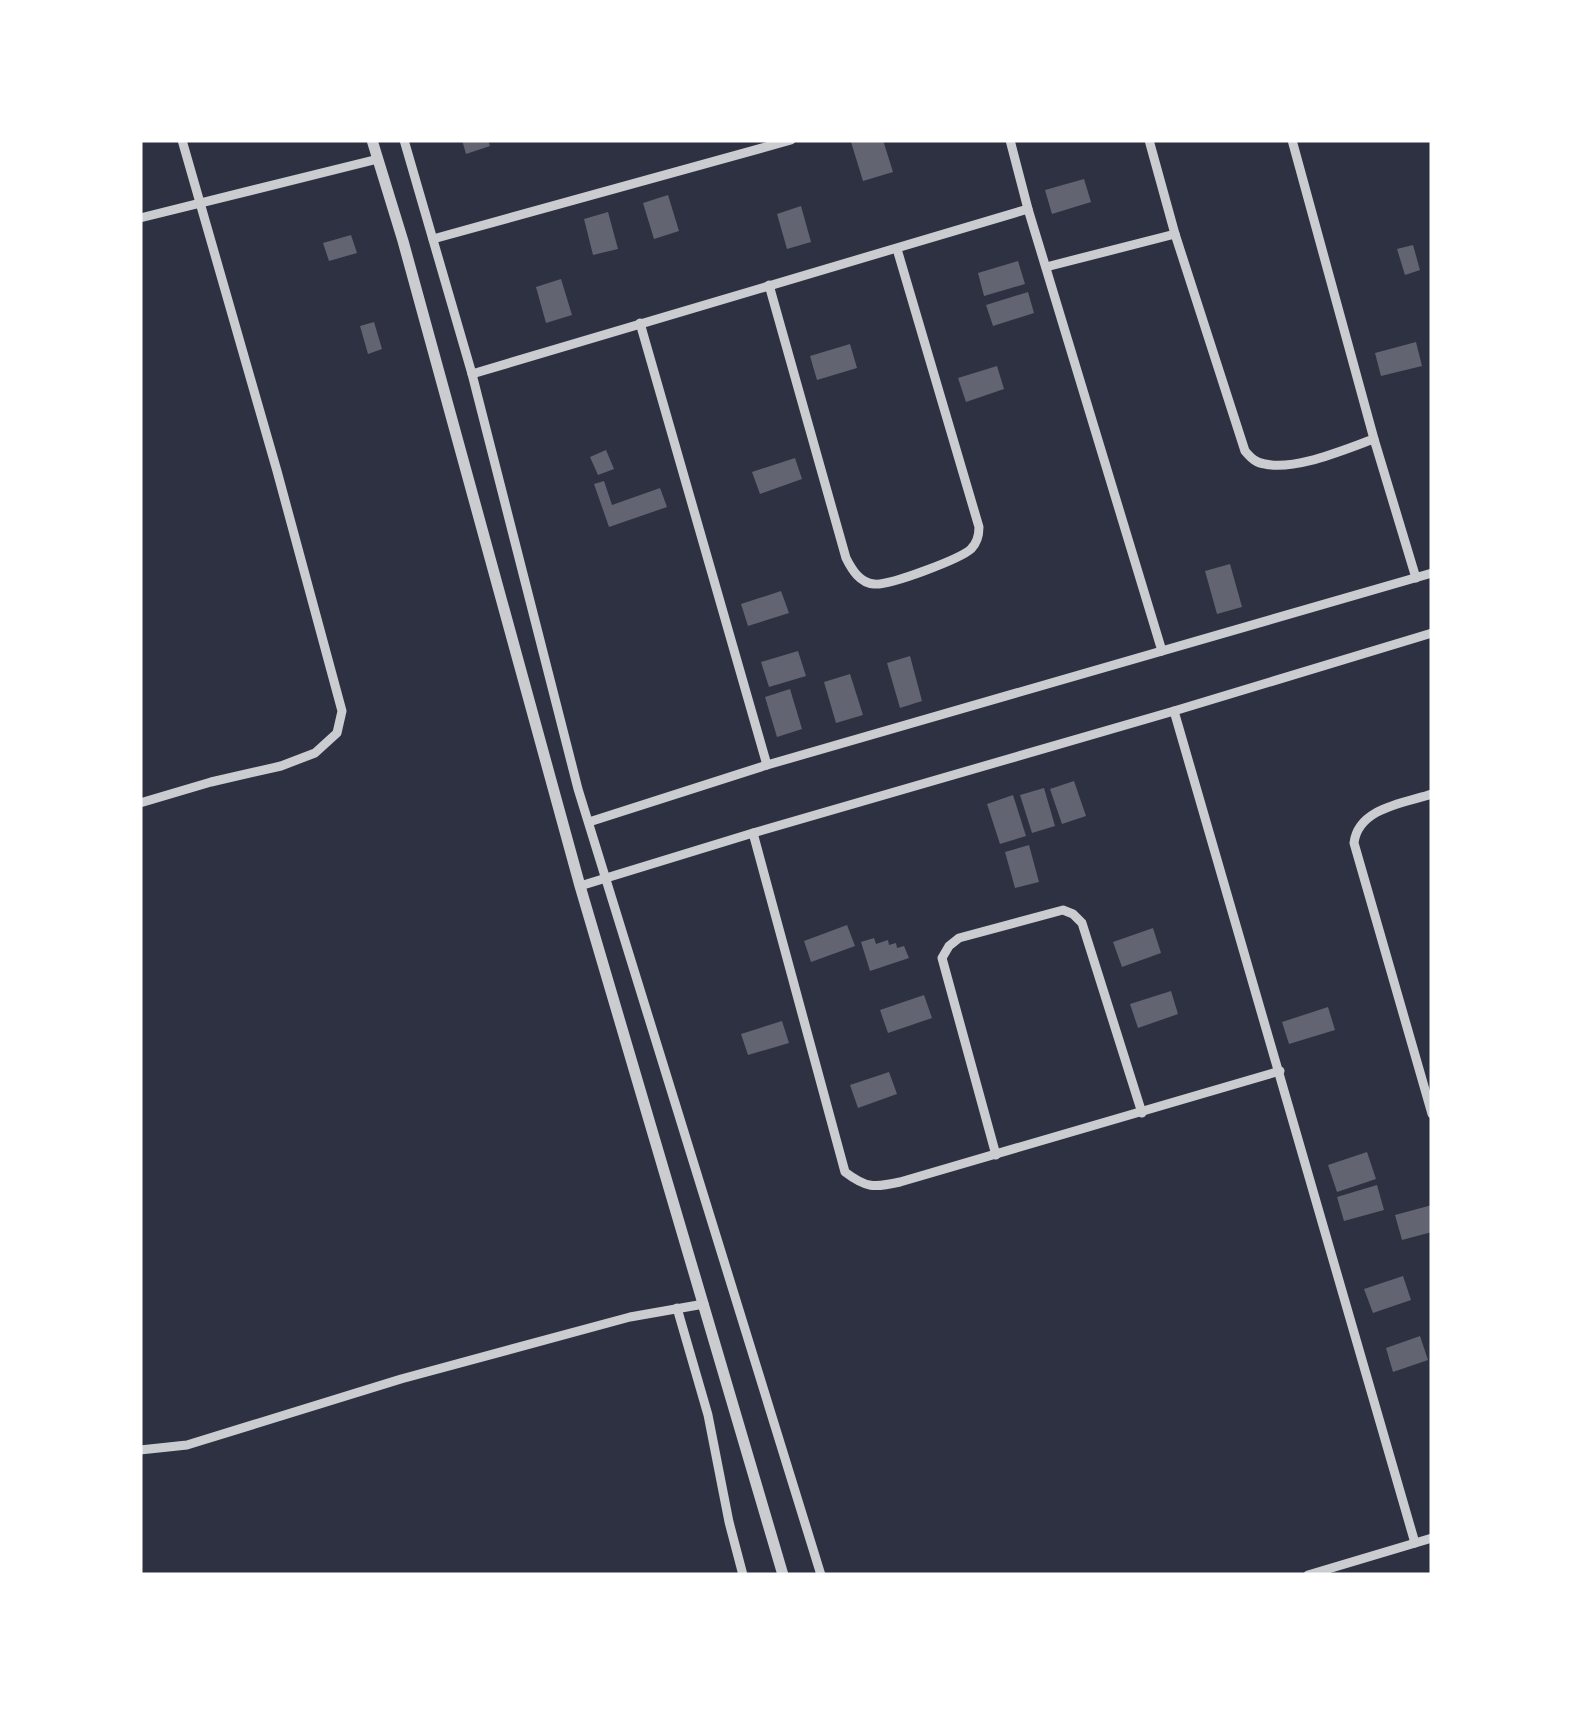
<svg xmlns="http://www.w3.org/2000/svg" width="1572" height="1715" font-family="'Space Grotesk',sans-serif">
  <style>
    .building { fill: #626471 }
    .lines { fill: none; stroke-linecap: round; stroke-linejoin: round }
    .minor { stroke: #caccd0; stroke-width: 9 }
    .tertiary { stroke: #caccd0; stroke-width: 11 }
  </style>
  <rect width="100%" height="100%" fill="#2d3142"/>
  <g class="building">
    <path d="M462 140H488L490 146 466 154Z"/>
    <path d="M859 140H883L893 172 863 181 851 142Z"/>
    <path d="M1084 179 1091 202 1052 214 1045 190Z"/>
    <path d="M668 195 679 231 654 239 643 203Z"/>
    <path d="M801 206 811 242 787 249 777 214Z"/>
    <path d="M608 212 618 249 593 255 584 219Z"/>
    <path d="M351 235 357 253 329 261 323 243Z"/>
    <path d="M1413 245 1420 270 1405 275 1397 249Z"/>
    <path d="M1018 261 1025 284 984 296 978 273Z"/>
    <path d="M561 279 572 315 546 323 536 287Z"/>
    <path d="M1028 292 1034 313 993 326 986 305Z"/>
    <path d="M374 322 382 349 368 354 360 326Z"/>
    <path d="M1416 342 1422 366 1381 376 1375 353Z"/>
    <path d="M850 344 857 368 817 380 810 356Z"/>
    <path d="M997 366 1004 389 966 402 958 378Z"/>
    <path d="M606 450 614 469 598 475 590 457Z"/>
    <path d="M795 458 802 479 760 494 752 472Z"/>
    <path d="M604 481 612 505 660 488 667 507 609 527 594 484Z"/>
    <path d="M1230 564 1242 607 1217 614 1205 571Z"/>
    <path d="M781 591 789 613 748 626 741 604Z"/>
    <path d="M798 651 806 676 769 687 761 662Z"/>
    <path d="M910 656 922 701 900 708 887 663Z"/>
    <path d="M850 674 863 715 836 723 824 682Z"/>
    <path d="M790 689 802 729 777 737 765 697Z"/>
    <path d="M1074 781 1086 816 1062 824 1050 789Z"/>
    <path d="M1044 788 1055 826 1032 833 1020 795Z"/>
    <path d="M1013 795 1026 836 1000 844 987 804Z"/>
    <path d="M1029 845 1039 882 1015 888 1005 852Z"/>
    <path d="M847 925 855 946 811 962 804 941Z"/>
    <path d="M1153 928 1161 953 1122 967 1113 942Z"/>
    <path d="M874 938 876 944 888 940 889 945 896 943 897 948 904 946 909 958 870 971 861 942Z"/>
    <path d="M1171 991 1178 1014 1138 1028 1130 1004Z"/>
    <path d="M924 995 932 1018 888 1033 880 1010Z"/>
    <path d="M1328 1007 1335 1030 1289 1044 1282 1022Z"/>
    <path d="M782 1021 789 1043 748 1055 741 1034Z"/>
    <path d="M889 1072 897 1094 858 1108 850 1085Z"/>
    <path d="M1367 1152 1376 1179 1337 1192 1328 1165Z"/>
    <path d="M1377 1185 1384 1210 1344 1221 1337 1197Z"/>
    <path d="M1432 1205V1232L1402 1240 1395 1215Z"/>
    <path d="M1403 1276 1411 1300 1373 1313 1364 1289Z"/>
    <path d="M1420 1336 1428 1360 1393 1372 1386 1348Z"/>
  </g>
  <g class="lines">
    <g class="minor">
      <path d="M404 140 472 374 578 789 821 1575"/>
      <path d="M1010 140 1028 209 1162 651"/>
      <path d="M1149 140 1175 234 1245 451C1251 458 1256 463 1265 464 1296 471 1345 449 1374 439"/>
      <path d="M1292 140 1374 439 1416 578"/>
      <path d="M140 218 378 159"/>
      <path d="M433 239 791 140"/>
      <path d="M1046 267 1175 234"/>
      <path d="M769 285 846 558C852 570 860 583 874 584 889 586 960 559 971 549 977 543 979 536 979 527L897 249"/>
      <path d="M640 323 767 765"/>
      <path d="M472 374 1028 209"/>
      <path d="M1174 711 1415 1543"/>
      <path d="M1432 794C1404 803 1358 808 1354 843L1432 1114"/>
      <path d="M140 803 211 782 281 766 315 753 337 733 342 711 277 471 182 140"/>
      <path d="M589 822 767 765 1432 573"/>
      <path d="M753 833 845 1172C866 1188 874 1188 900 1182L1280 1071"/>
      <path d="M580 886 753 833 1174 711 1432 633"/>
      <path d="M996 1155 942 958 949 946 959 938 1063 910 1073 914 1082 923 1142 1113"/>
      <path d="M677 1308 708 1415 729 1522 743 1575"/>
      <path d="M140 1450 187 1445 401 1379 630 1317 704 1304"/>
      <path d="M1308 1575 1432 1538"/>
    </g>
    <path class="tertiary" d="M372 140 403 241 580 886 783 1575"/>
  </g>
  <rect width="1572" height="1715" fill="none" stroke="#ffffff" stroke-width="285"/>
</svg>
